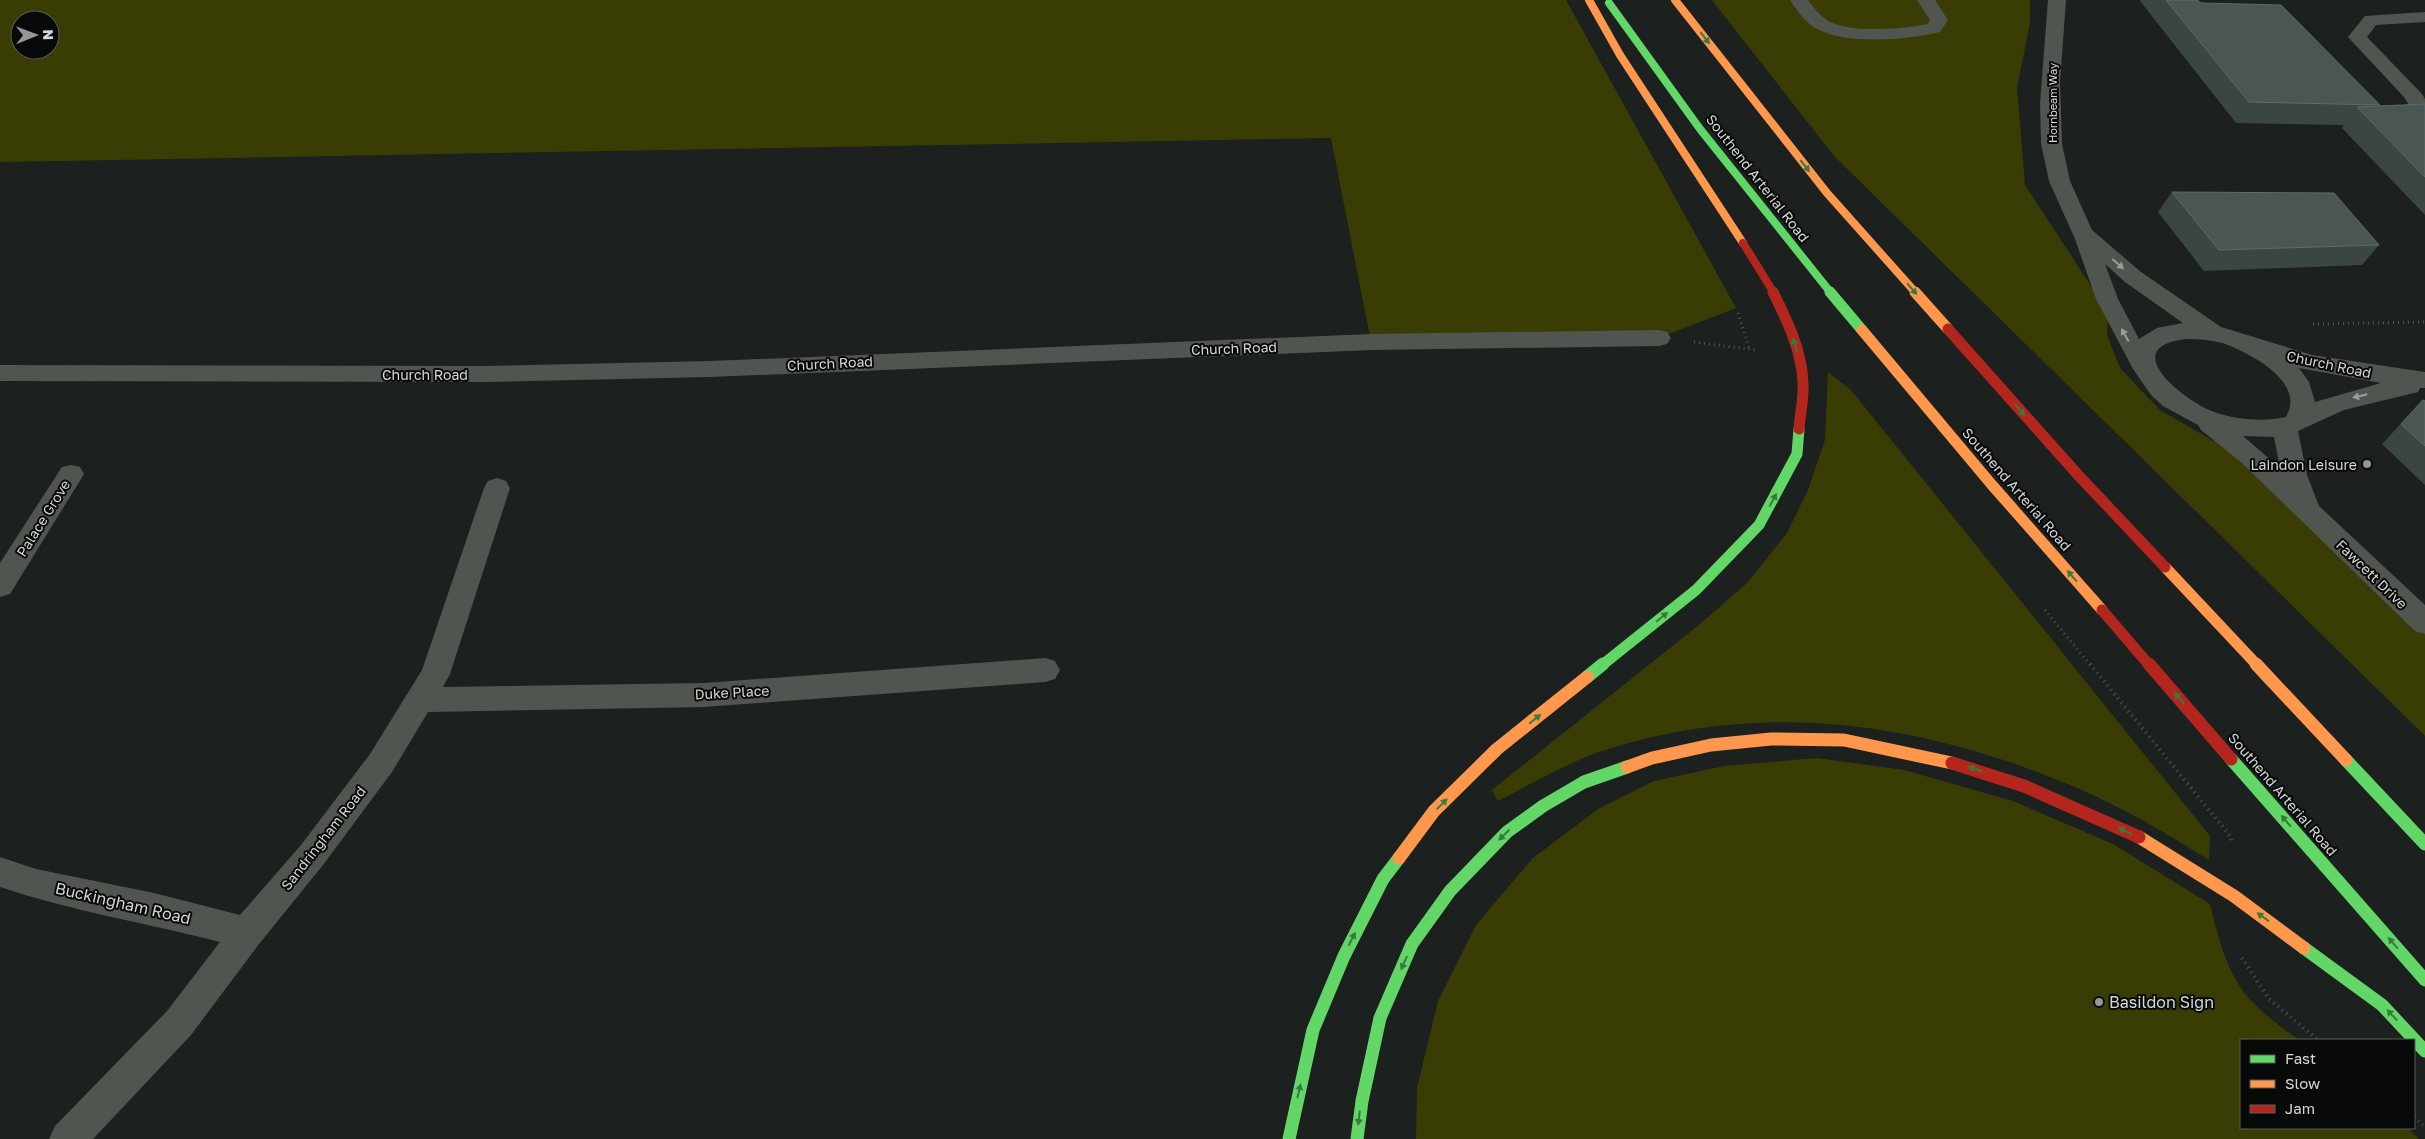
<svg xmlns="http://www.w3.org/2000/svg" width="2425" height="1139" font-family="'Golos Text',sans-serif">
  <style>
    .green { fill: #393d04; fill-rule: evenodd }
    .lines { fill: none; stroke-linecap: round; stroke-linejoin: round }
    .path-far1 { stroke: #525652; stroke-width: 3; stroke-dasharray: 1 4; stroke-linecap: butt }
    .path { stroke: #525652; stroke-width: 4; stroke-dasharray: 1 4.5; stroke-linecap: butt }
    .lane { fill: #50564f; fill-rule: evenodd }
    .street { fill: #50564f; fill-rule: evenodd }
    .fast-far2 { stroke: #63d668; stroke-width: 8 }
    .fast-far1 { stroke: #63d668; stroke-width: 11 }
    .fast { stroke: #63d668; stroke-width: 13 }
    .slow-far2 { stroke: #ff974d; stroke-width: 8 }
    .slow-far1 { stroke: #ff974d; stroke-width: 11 }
    .slow { stroke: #ff974d; stroke-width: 13 }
    .jam-far2 { stroke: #b3261e; stroke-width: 8 }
    .jam-far1 { stroke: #b3261e; stroke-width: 11 }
    .jam { stroke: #b3261e; stroke-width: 13 }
    .wall { fill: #3b4644 }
    .building { fill: #4b5654; stroke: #606a68 }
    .oneway { fill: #3a7a3d }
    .oneway2 { fill: #999e99 }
    .poi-dot { fill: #949896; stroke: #080a09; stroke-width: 2 }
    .labels { text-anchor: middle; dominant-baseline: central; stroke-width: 4; stroke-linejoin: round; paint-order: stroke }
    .far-street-label { font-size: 11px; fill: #d4d8d6; stroke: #080a09 }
    .street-label { font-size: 14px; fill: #d4d8d6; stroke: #080a09 }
    .poi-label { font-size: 14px; fill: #d4d8d6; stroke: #080a09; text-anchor: end }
    .near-street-label { font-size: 16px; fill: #d4d8d6; stroke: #080a09 }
    .near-poi-label { font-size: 16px; fill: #d4d8d6; stroke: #080a09; text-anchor: start }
  </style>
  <rect width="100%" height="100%" fill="#1c201e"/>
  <g class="green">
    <path d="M0 0H1566L1736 308 1659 338 1371 342 1331 138 0 162ZM20 20H50V50H20Z"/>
    <path d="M1712 0H2030V23L2017 88 2025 185 2108 312 2107 335 2120 368 2160 410 2243 458 2425 630V736L1834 156Z"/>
    <path d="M1828 372 1851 390 2210 836 2209 860C2169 835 2129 811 2086 792 1934 725 1773 698 1611 748 1572 760 1535 782 1498 801L1492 790 1700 624 1748 582 1787 533 1808 490 1825 440Z"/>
    <path d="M1817 758 1904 770 2013 801 2113 844 2210 904C2217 932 2223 960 2239 985 2253 1007 2278 1025 2299 1040H2241V1128H2408L2419 1139H1416L1417 1088 1438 1001 1476 925 1533 858 1598 809 1654 781 1724 766Z"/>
  </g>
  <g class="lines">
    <g class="path-far1">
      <path d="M1738 313 1749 348"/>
      <path d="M2313 324 2425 322"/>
      <path d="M1694 342 1755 350"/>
      <path d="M2045 610 2091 666"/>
    </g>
    <g class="path">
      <path d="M2090 664 2231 837V843"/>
      <path d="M2242 958 2269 999 2318 1040"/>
      <path d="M2414 1117 2425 1127"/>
    </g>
    <path class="lane" d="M1790 0H1808C1814 8 1821 17 1830 22 1854 33 1902 29 1928 24L1930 20 1917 0H1935L1948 20 1940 32C1907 40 1848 45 1817 29 1805 23 1797 10 1790 0Z"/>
    <g class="street">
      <path d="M2048 0H2066L2060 82 2062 144 2070 181 2092 230 2141 272 2221 327 2312 355 2425 372V388H2420L2418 392 2344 410 2298 431 2307 475 2319 506 2425 605V634L2415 631 2242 463 2201 430 2198 425 2163 406 2151 395 2133 369 2096 299 2075 239 2049 181 2041 144 2040 103ZM2105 264 2125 282 2183 323 2157 328 2139 339 2118 299ZM2186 339C2200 339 2215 340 2228 345 2253 355 2306 383 2286 417 2263 422 2237 420 2214 412 2183 400 2116 347 2186 339ZM2299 368 2381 383 2315 402 2309 382ZM2243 436 2274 437 2280 468Z"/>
      <path d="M2425 12V22L2376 25 2367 37 2422 94 2425 99V122L2418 120 2404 97 2348 37 2365 16Z"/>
      <path d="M1659 330 1667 332 1671 338 1667 344 1659 346 1371 350 710 377 483 382 0 381V365L483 366 710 361 1371 334Z"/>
      <path d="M71 465 80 467 84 474 10 594 0 597V563L62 467Z"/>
      <path d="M497 478 506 481 510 488 450 674 443 687 704 683 1045 658 1055 661 1060 670 1055 679 1045 682 704 707 428 712 392 772 323 865 259 944 191 1035 93 1139H49L55 1126 167 1011 220 942C147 923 71 911 0 887V857L36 869 154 893 240 915 301 845 370 754 422 670 484 488 488 481Z"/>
    </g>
    <path class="fast-far2" d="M1609 3 1700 129 1831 293"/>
    <g class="fast-far1">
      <path d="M1830 292 1862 330"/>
      <path d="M1601 666 1696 590 1759 525 1797 454 1799 429"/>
    </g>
    <g class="fast">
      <path d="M1587 677 1603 664"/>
      <path d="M2231 759 2425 980"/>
      <path d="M2346 760 2425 844"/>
      <path d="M2304 948 2382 1005 2425 1051"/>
      <path d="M1289 1139 1313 1030 1344 956 1383 879 1399 858"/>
      <path d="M1357 1139 1362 1101 1380 1018 1412 944 1450 891 1507 832 1543 806 1584 782 1627 767"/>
    </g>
    <g class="slow-far2">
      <path d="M1589 0 1620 55 1743 243"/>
      <path d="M1675 0 1827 193 1916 293"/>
    </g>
    <g class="slow-far1">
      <path d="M1915 292 1948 329"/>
      <path d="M1862 330 1992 485 2102 610"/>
      <path d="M2165 567 2258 666"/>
    </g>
    <g class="slow">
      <path d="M2256 664 2346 760"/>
      <path d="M1627 767 1652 758 1711 745 1771 739 1844 740 1952 763"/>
      <path d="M2139 837 2234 896 2304 948"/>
      <path d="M1399 858 1434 811 1497 749 1587 677"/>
    </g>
    <path class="jam-far2" d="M1743 243 1774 293"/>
    <g class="jam-far1">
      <path d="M1773 292C1787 320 1802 351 1803 383 1804 398 1800 414 1799 429"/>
      <path d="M1948 329 2079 476 2165 567"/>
      <path d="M2102 610 2150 666"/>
    </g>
    <g class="jam">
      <path d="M2149 664 2231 759"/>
      <path d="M1952 763 2024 786 2139 837"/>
    </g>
  </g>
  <g class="wall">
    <path d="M2141 0H2197L2201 3 2380 105 2378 106 2425 104V215L2342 128 2344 125 2236 123 2140 1Z"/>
    <path d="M2172 192 2379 245 2362 265 2204 271 2158 212Z"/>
    <path d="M2423 400 2425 401V485L2382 444Z"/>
  </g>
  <g class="building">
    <path d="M2166 0H2197L2201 3 2281 5 2380 105 2249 102Z"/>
    <path d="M2425 104V177L2357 107Z"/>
    <path d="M2172 192 2334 193 2379 245 2219 250Z"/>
    <path d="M2423 400 2425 401V446L2401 424Z"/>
  </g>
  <defs><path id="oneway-solid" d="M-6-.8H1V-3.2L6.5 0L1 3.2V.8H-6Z" transform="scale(1.25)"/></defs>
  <g class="oneway">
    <use href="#oneway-solid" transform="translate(1705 38) rotate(52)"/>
    <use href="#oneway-solid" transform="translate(1805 166) rotate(52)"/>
    <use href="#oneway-solid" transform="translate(1912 289) rotate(48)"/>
    <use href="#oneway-solid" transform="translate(1795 345) rotate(-107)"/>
    <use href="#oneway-solid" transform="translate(2020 410) rotate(48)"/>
    <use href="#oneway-solid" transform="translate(1773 500) rotate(-62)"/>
    <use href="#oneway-solid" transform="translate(2072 576) rotate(-131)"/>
    <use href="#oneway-solid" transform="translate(1662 617) rotate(-39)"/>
    <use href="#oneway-solid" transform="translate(2179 698) rotate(-131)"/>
    <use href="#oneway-solid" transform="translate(1535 719) rotate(-39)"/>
    <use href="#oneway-solid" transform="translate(1975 769) rotate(-162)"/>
    <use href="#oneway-solid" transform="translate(1442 804) rotate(-45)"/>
    <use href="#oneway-solid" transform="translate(2286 821) rotate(-131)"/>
    <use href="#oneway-solid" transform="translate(2125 831) rotate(-155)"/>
    <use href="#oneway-solid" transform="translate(1504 835) rotate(136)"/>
    <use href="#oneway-solid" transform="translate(2263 917) rotate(-144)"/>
    <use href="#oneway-solid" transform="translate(1352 939) rotate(-63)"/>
    <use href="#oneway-solid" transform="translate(2393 943) rotate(-131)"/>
    <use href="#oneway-solid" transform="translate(1404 963) rotate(114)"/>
    <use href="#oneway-solid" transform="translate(2392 1015) rotate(-133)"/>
    <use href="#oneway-solid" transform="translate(1299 1091) rotate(-77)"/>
    <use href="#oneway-solid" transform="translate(1359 1118) rotate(97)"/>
  </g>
  <g class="oneway2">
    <use href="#oneway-solid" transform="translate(2118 264) rotate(41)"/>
    <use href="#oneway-solid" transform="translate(2125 335) rotate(-119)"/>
    <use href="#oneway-solid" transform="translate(2360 396) rotate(167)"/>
  </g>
  <g class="poi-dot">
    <circle cx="2367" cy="464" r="5"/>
    <circle cx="2099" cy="1002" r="5"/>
  </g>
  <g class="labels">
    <g class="far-street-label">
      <text transform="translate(2052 103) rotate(-90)">Hornbeam Way</text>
    </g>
    <g class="street-label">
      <text transform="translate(1758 178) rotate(52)">Southend Arterial Road</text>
      <text transform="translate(1234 348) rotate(-2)">Church Road</text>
      <text transform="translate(830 363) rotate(-3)">Church Road</text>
      <text transform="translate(2329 364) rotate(12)">Church Road</text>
      <text x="425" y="374">Church Road</text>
      <text transform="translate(2017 489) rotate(49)">Southend Arterial Road</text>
      <text transform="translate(43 518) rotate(-58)">Palace Grove</text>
      <text transform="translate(2372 574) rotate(44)">Fawcett Drive</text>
      <text transform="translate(732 692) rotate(-3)">Duke Place</text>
      <text transform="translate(2283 794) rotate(49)">Southend Arterial Road</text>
      <text transform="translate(323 838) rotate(-52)">Sandringham Road</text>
    </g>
    <g class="poi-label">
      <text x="2357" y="464">Laindon Leisure</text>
    </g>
    <g class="near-street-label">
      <text transform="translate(123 903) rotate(13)">Buckingham Road</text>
    </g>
    <g class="near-poi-label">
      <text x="2109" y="1002">Basildon Sign</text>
    </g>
  </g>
  <rect x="2240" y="1039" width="175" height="90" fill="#080a09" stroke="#5a5c5b"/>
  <rect x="2250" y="1055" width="25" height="8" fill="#63d668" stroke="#5a5c5b"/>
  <text x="2285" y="1064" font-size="15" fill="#d4d8d6">Fast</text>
  <rect x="2250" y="1080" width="25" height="8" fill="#ff974d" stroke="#5a5c5b"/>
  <text x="2285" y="1089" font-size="15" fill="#d4d8d6">Slow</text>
  <rect x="2250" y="1105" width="25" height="8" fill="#b3261e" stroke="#5a5c5b"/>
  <text x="2285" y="1114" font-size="15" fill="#d4d8d6">Jam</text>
  <g transform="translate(35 35) rotate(89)"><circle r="24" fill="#080a09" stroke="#5a5c5b"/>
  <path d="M0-4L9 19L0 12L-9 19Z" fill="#949896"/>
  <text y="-8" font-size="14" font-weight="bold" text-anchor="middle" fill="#d4d8d6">N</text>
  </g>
</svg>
